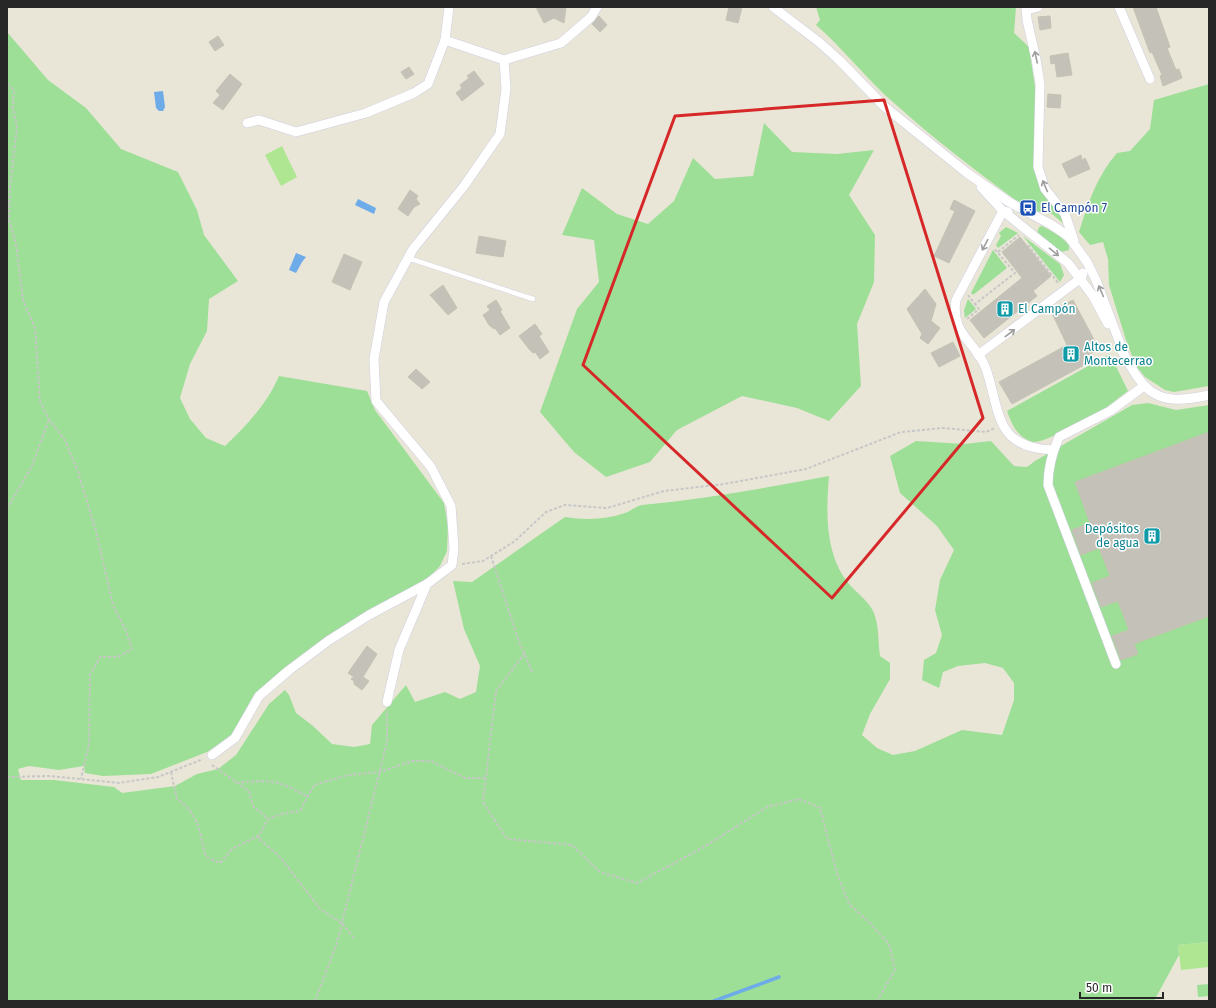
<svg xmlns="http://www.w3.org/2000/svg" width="1216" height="1008" font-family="'Fira Sans',sans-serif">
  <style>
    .green { fill: #9ddf96 }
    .pitch { fill: #aee691 }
    .water { fill: #6dabe9 }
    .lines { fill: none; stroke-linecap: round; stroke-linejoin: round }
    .stream { stroke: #6dabe9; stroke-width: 3.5 }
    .building { fill: #c4c2b8; stroke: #c4c2b2 }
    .lane-casing { stroke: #cfcee0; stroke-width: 5.5 }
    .street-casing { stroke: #cfcee0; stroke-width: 10 }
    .path { stroke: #c7c7c7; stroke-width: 2; stroke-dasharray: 3 2; stroke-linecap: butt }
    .lane { stroke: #fff; stroke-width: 4.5 }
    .street { stroke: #fff; stroke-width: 9 }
    .oneway { stroke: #9e9e9e }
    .marked { fill: none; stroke: #d62828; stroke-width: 3; stroke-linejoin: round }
    .labels { text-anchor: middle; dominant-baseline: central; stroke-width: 3; stroke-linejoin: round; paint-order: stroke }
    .transit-label { font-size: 12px; fill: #164399; stroke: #fff; text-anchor: start }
    .culture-label { font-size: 12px; fill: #0d838f; stroke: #fff; text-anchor: start }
  </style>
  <rect width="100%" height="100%" fill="#e9e6d8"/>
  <g class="green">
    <path d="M816 7H1016L1014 33 1029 47 1035 87V130L1043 194 1060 214 1064 224 1052 214 1035 211 1021 204C977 172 934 139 894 103 866 79 844 49 816 25L820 20Z"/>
    <path d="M7 32 48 80 86 108 121 149 178 172 197 210 204 235 238 281 209 299 207 331 190 364 180 398 190 419 206 438 225 446C247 425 267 404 279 376L367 391 375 410 444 503 448 526 447 551 440 566 429 577 278 675 254 695 233 734 207 752 151 774 103 776 85 773 84 766 59 770 29 766 18 769 21 780H54L114 787 122 793 175 786 197 774 218 769 236 755 269 704 285 690 289 695 296 713 313 726 332 744 354 747 370 744 372 725 406 685 415 702 445 692 460 699 476 692 480 666 464 629 453 581 472 582 565 517C585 520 605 520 625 513 631 511 636 506 642 505 705 499 766 488 829 476 826 511 825 551 846 580 854 592 871 601 875 616 879 628 878 643 880 656L890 663V679L870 714 862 735 877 748 893 755 915 751 962 730 1002 735 1014 700V683L1003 668 985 663 958 666 943 672 939 688 922 680 924 660 936 653 942 635 935 610 940 580 954 550 937 526 900 493 890 456 916 441 964 444 991 441 1014 466 1027 467 1035 461 1132 405 1148 403 1176 410 1209 405V942L1178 945 1179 955 1154 1001H7Z"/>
    <path d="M1209 84V386L1174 392 1165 390 1145 377 1136 366 1126 340 1109 285 1108 259 1103 242 1090 245 1079 232C1088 203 1097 176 1117 153L1130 151 1150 129 1154 100Z"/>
    <path d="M764 123 792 152 837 154 874 150 849 195 875 235 874 282 857 324 861 386 829 421 797 408 742 396 677 430 650 462 606 477 574 452 540 412 577 309 599 282 594 240 562 235 582 188 617 214 648 224 674 201 693 158 715 179 753 176Z"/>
    <path d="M1042 226 1060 236 1069 245V250L1061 252 1037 233 1039 227Z"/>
    <path d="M1006 227 1018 233 998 248 996 245 1001 236 999 233Z"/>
    <path d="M1023 236 1060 264 1064 275 1060 282Z"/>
    <path d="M993 250 1007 268 973 295 971 293Z"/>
    <path d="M968 299 976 309 965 318 964 310Z"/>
    <path d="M1110 354 1128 391C1119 397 1112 404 1103 410 1093 417 1044 443 1034 442 1018 439 1012 425 1007 411Z"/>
    <path d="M1209 984V996L1198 997 1197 985Z"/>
  </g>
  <g class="pitch">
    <path d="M282 146 297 177 281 186 265 155Z"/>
    <path d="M1209 942V967L1181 970 1178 945Z"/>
  </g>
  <g class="water">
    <path d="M163 91 165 107 163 111H159L156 108 154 92Z"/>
    <path d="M358 199 376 208 374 214 355 205Z"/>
    <path d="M296 253 306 257 302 262 296 273 289 270Z"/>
  </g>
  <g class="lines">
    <path class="stream" d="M714 1001 779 977"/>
  </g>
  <g class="building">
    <path d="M536 7H566L564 23 554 18 544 23Z"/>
    <path d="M729 7H742L738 23 726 20Z"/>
    <path d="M1133 7H1156L1170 47 1167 48 1176 70 1179 69 1182 78 1163 86 1160 76 1162 75 1152 52 1150 53Z"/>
    <path d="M599 16 607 25 600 32 592 24Z"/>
    <path d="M1050 16 1051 28 1040 30 1038 17Z"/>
    <path d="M218 36 224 45 215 51 209 42Z"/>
    <path d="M1068 53 1072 75 1057 77 1055 63 1051 64 1050 56Z"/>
    <path d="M409 67 414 74 406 79 401 72Z"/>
    <path d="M474 71 484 84 462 101 456 93 462 88 460 85 469 78 467 76Z"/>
    <path d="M230 74 242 84 223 110 213 103 220 95 216 91Z"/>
    <path d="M1048 94 1061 95 1060 108 1047 107Z"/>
    <path d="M1081 155 1082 160 1085 158 1090 169 1069 178 1062 164Z"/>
    <path d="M410 190 418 196 416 199 420 204 414 207 408 216 398 209Z"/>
    <path d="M954 200 975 211 949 263 934 256 955 211 950 209Z"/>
    <path d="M479 236 506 241 503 257 476 253Z"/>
    <path d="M1020 237 1051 276 1033 291 1037 296 984 338 970 320 1022 278 1002 252Z"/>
    <path d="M344 254 362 262 350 290 332 282Z"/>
    <path d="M443 285 457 308 448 315 430 295Z"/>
    <path d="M925 289 936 304 931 321 940 328 928 344 920 338 922 334 907 309Z"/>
    <path d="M496 300 502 310 500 311 510 328 500 335 495 328 494 329 489 325 483 315 490 310 487 306Z"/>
    <path d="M1073 300 1099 349 1083 358 1086 364 1012 404 999 382 1067 345 1051 311Z"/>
    <path d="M535 324 542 334 539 336 549 352 540 359 535 352 533 353 529 349 519 336Z"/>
    <path d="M953 342 960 356 939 367 931 353Z"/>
    <path d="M416 369 430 382 422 389 408 377Z"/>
    <path d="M1209 432V616L1134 644 1138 654 1121 660 1112 636 1129 630 1118 601 1101 607 1092 583 1110 576 1099 548 1081 555 1072 530 1090 523 1075 482Z"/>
    <path d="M367 646 377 654 363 677 369 681 362 690 354 684V681L351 679 354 677 348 673Z"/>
  </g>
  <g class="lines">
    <g class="lane-casing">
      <path id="lane" d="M408 258 533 299"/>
    </g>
    <g class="street-casing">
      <g id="street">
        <path d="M449 7 445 40 504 60 561 43 591 17 597 7"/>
        <path d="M773 7 819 42 838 59 885 107 967 173 1009 202 1052 225 1069 237 1087 262 1096 280 1124 354"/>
        <path d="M1026 7 1027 20 1036 59 1040 84 1038 167 1045 189 1065 214 1074 241"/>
        <path d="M1119 7 1150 79"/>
        <path d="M1026 10 1038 7"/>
        <path d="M247 123 259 120 296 132 366 113 414 93 428 84 445 40"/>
        <path d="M981 187 1003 211 1068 263 1093 296 1108 324"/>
        <path d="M1008 212 1003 211 956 300C951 332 971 339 983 362 994 383 994 420 1011 436 1023 447 1038 449 1053 450"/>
        <path d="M1121 349C1145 394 1156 407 1209 395"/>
        <path d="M978 355 1081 278 1083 273"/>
        <path d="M1116 664 1048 485C1048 467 1052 453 1059 437L1110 411 1144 386"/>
        <path d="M387 702 399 650 427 584"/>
        <path d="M212 755 235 738 259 696 288 671 328 641 369 615 427 584 452 565 454 548 451 506 431 467 376 401 374 359 384 302 413 249 464 186 500 134 506 89 504 60"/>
      </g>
    </g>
    <g class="path">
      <path d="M7 84 14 90 13 108 17 127 10 187 9 220 16 244 23 300 35 328 40 402 49 419 65 440 78 472 96 531 113 605 126 631 132 649 118 657H100L90 675 89 744 81 779"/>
      <path d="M1028 245 1059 284"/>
      <path d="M998 252 1019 235"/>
      <path d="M968 295 975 304 1015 273 994 248"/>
      <path d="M967 319 979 309 975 304"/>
      <path d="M7 509 32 466 49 419"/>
      <path d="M491 556 518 639 533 674"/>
      <path d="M462 564 483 561 515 541 546 512 565 505 607 508 664 491 724 484 806 469 901 432 943 428 986 432 995 428"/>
      <path d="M525 653 496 691 483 802 507 839 572 845 600 872 637 883 704 847 767 807 799 799 820 808 837 873 849 904 870 923 889 944 895 970 877 1001"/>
      <path d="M212 765 249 791 253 806 268 819"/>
      <path d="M171 772 177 799C200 815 199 832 206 857L220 863 232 849 258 836"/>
      <path d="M7 777 50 776 119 783 158 777 203 759"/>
      <path d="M236 783C268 780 278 779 306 796"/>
      <path d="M354 938 342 923 321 910 280 857 258 838 268 819 282 814 300 811 314 785 348 775 380 772 412 761H431L465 778H486"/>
      <path d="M315 1001 337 943 387 742V710"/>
    </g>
    <use href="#lane" class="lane"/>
    <use href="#street" class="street"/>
  </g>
  <defs><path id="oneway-shaft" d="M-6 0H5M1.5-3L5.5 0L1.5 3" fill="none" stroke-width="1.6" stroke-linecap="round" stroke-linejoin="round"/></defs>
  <g class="oneway">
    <use href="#oneway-shaft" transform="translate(1036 57) rotate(-102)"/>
    <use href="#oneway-shaft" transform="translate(1045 186) rotate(-113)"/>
    <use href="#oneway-shaft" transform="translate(985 245) rotate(118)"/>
    <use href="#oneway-shaft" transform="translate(1054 252) rotate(39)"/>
    <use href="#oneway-shaft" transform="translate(1101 291) rotate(-113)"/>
    <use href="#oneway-shaft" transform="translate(1010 333) rotate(-37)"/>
  </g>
  <path class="marked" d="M884 100 983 418 832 598 583 365 675 116Z"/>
  <defs>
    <g id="bus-square" transform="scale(0.9)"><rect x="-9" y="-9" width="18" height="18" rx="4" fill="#1a4fb4" stroke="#fff"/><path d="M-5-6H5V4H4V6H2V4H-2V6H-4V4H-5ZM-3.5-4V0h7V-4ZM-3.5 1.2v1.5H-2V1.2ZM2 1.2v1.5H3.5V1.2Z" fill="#fff"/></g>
    <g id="building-square" transform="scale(0.9)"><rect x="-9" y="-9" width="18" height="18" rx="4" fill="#0f9aa8" stroke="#fff"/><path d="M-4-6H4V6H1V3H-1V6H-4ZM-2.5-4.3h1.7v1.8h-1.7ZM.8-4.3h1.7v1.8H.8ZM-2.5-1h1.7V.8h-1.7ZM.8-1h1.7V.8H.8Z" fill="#fff"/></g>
  </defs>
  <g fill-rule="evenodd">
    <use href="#bus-square" x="1028" y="208"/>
    <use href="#building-square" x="1005" y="309"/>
    <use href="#building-square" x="1071" y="354"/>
    <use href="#building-square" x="1152" y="536"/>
  </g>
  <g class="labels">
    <g class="transit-label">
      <text x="1041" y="208">El Campón 7</text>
    </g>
    <g class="culture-label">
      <text x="1018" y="309">El Campón</text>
      <text x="1084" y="347">Altos de<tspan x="1084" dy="14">Montecerrao</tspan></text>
      <text x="1139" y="529" text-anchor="end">Depósitos<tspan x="1139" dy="14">de agua</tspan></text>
    </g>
  </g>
  <rect width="1216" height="1008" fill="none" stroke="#272727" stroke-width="16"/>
  <path d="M1080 992v6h83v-6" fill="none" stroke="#272727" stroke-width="2"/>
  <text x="1086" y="992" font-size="12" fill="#272727" stroke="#ffffff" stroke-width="3" paint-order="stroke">50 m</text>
</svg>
